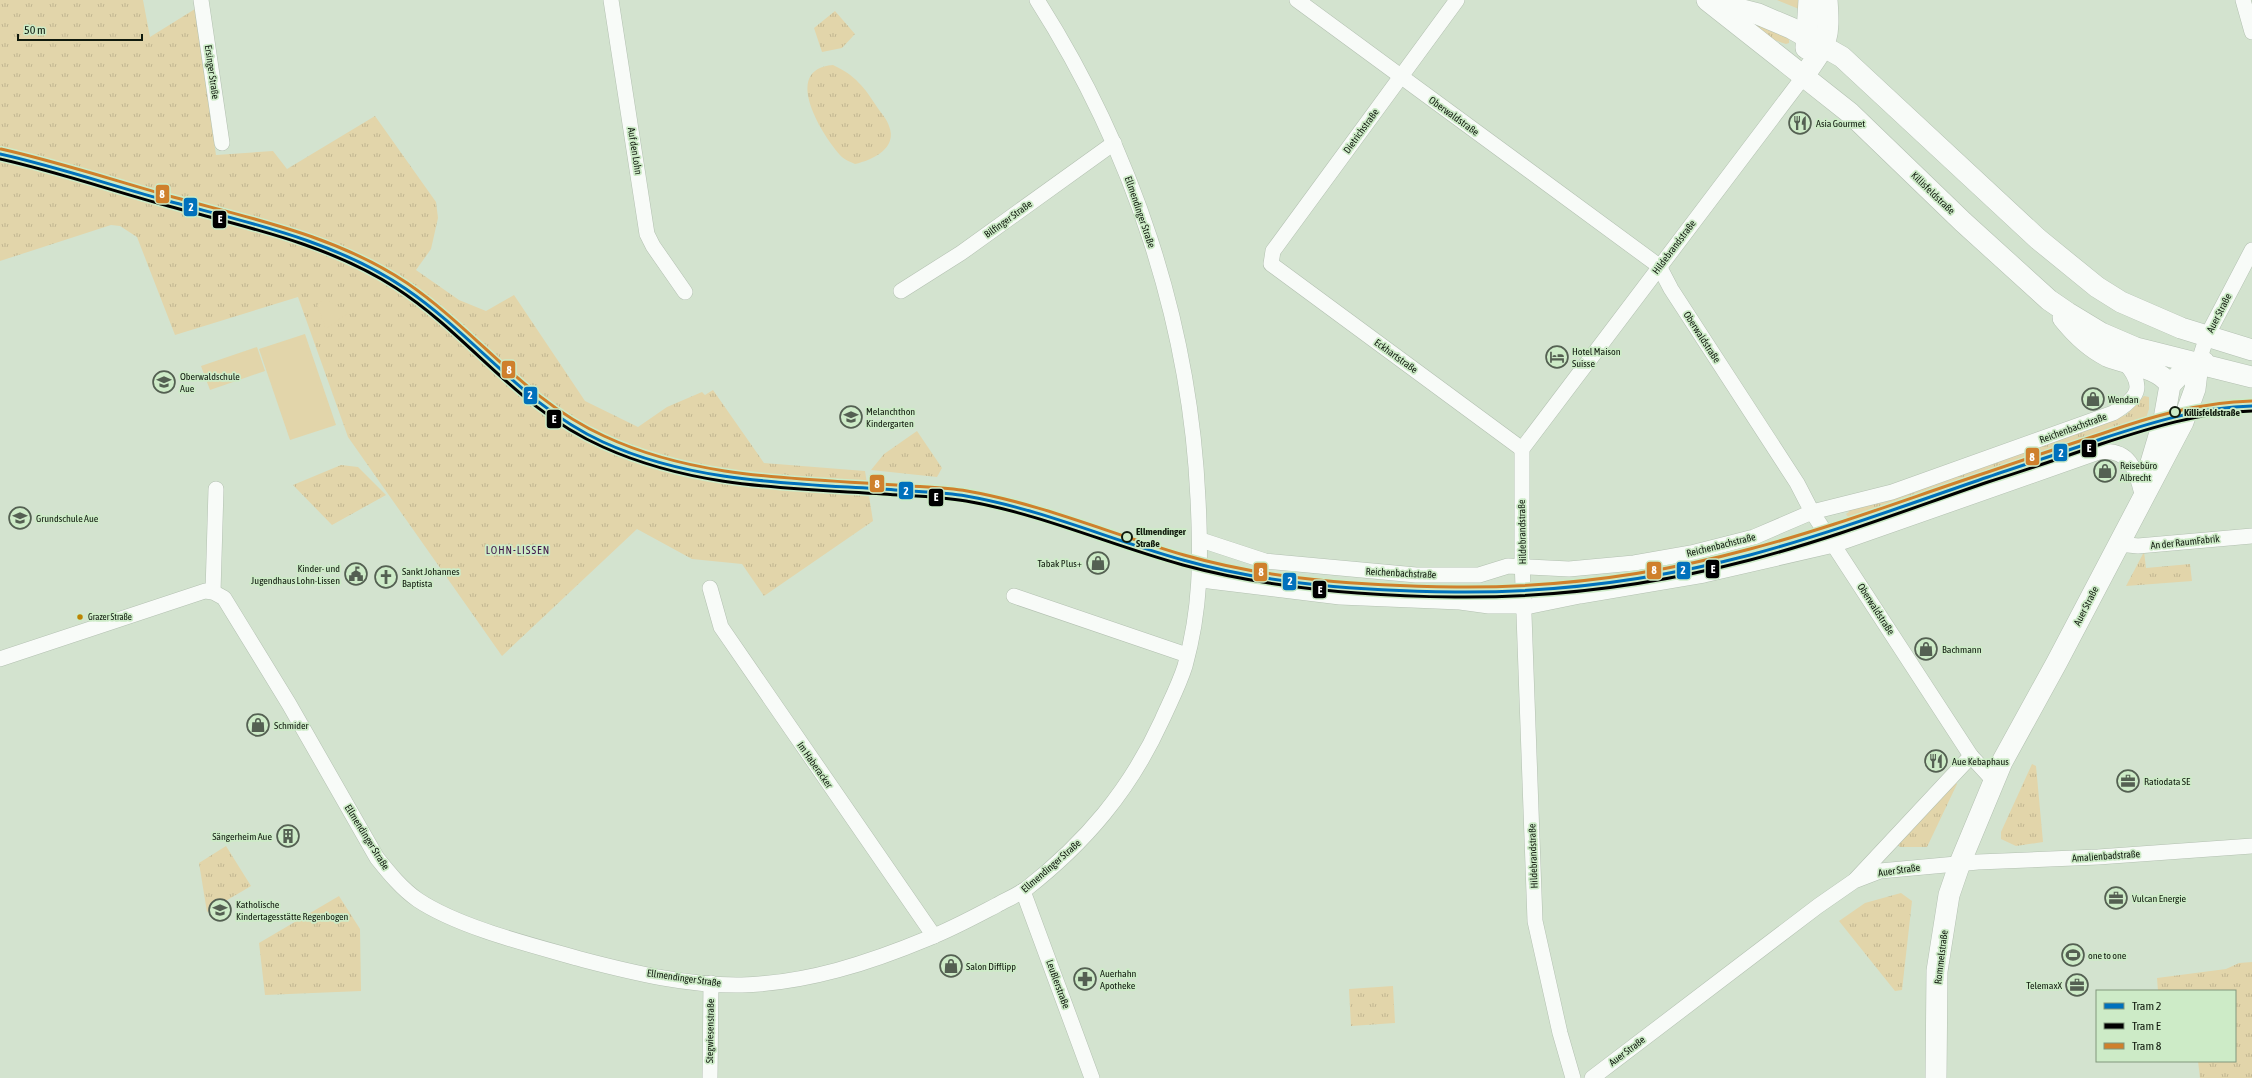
<svg xmlns="http://www.w3.org/2000/svg" width="2252" height="1078" font-family="'Asap Condensed',sans-serif">
  <style>
    .grass { fill: url(#grass-tufts) }
    .pitch { fill: #e2d5aa }
    .lines { fill: none; stroke-linecap: round; stroke-linejoin: round }
    .street-casing { stroke: #b3c0b1; stroke-width: 16 }
    .secondary-casing { stroke: #b3c0b1; stroke-width: 22 }
    .street { stroke: #f8fbf8; stroke-width: 15 }
    .secondary { stroke: #f8fbf8; stroke-width: 21 }
    .tram-1-casing { stroke: #cdebc7; stroke-width: 6 }
    .tram-2-casing { stroke: #cdebc7; stroke-width: 6 }
    .tram-3-casing { stroke: #cdebc7; stroke-width: 6 }
    .tram-1 { stroke: #0071bc; stroke-width: 3 }
    .tram-2 { stroke: #000; stroke-width: 3 }
    .tram-3 { stroke: #cf802c; stroke-width: 3 }
    .stop-dot { fill: #cdebc7; stroke: #101a0e; stroke-width: 2 }
    .bus-dot { fill: #bd8304; stroke: #cdebc7; stroke-width: 1.5 }
    .labels { text-anchor: middle; dominant-baseline: central; stroke-width: 3.5; stroke-linejoin: round; paint-order: stroke }
    .bus-label { font-size: 9px; fill: #101a0e; stroke: #cdebc7; text-anchor: start }
    .street-label { font-size: 10px; fill: #101a0e; stroke: #cdebc7 }
    .poi-label { font-size: 10px; fill: #101a0e; stroke: #cdebc7; text-anchor: start }
    .stop-label { font-size: 10px; font-weight: bold; fill: #101a0e; stroke: #cdebc7; text-anchor: start }
    .neighbourhood-label { font-size: 11px; letter-spacing: 1px; fill: #3f1448; stroke: #cdebc7 }
    .line-badge { stroke: #cdebc7; stroke-width: 1.5 }
    .badge-label { font-size: 11px; text-anchor: middle; font-weight: bold; fill: #fff }
  </style>
  <defs>
    <pattern id="grass-tufts" width="24" height="20" patternUnits="userSpaceOnUse"><rect width="24" height="20" fill="#e2d5aa"/><path d="M3 7l-1-3M5 7V3M7 7l1-3M15 17l-1-3M17 17v-4M19 17l1-3" fill="none" stroke="#c1b691"/></pattern>
  </defs>
  <rect width="100%" height="100%" fill="#d3e3cf"/>
  <g class="grass">
    <path d="M0 0H143L150 37 195 9 216 155 273 151 287 169 375 116 436 202 438 218 431 249 416 270 459 300 486 311 514 295 585 401 638 427 667 407 702 392 705 395 713 390 764 463 865 471 873 521 764 596 742 564 692 559 637 529 502 656 348 437 298 297 175 335 137 237 120 226 111 225 0 261Z"/>
    <path d="M1777 0H1800L1799 9Z"/>
    <path d="M835 11 855 34 842 48 822 52 814 28Z"/>
    <path d="M1751 18 1789 39V43L1786 44C1773 40 1756 32 1751 18Z"/>
    <path d="M833 65C855 75 865 88 877 107 881 113 887 119 889 126 898 148 873 160 855 164 851 162 845 160 842 157 823 137 780 69 833 65Z"/>
    <path d="M2144 396 2149 397V409L2143 427 1855 527 1846 514 1849 512 1846 508 2126 415Z"/>
    <path d="M917 431 942 468 937 477 871 470 884 454Z"/>
    <path d="M341 465 358 467 386 495 332 525 293 485Z"/>
    <path d="M2144 552 2146 568 2190 564 2192 581 2126 586Z"/>
    <path d="M2032 764 2036 766 2043 842 2016 846 2001 839V832Z"/>
    <path d="M1955 782 1957 784 1927 847H1900L1896 843Z"/>
    <path d="M226 846 251 886 207 912 199 863Z"/>
    <path d="M1901 893 1912 901 1902 990 1895 991 1839 921 1865 903Z"/>
    <path d="M339 896 360 929 361 991 265 995 259 943Z"/>
    <path d="M2252 962V1078H2200L2198 1061H2235V991H2158L2157 978 2226 969 2239 963Z"/>
    <path d="M1393 986 1395 1023 1351 1026 1349 989Z"/>
  </g>
  <g class="pitch">
    <path d="M325 298 348 313 326 329 317 305Z"/>
    <path d="M305 334 336 425 290 440 259 349Z"/>
    <path d="M257 347 265 371 210 390 201 366Z"/>
  </g>
  <g class="lines">
    <g class="street-casing">
      <g id="street">
        <path d="M201 0 222 143"/>
        <path d="M611 0 647 234 653 246 685 292"/>
        <path d="M1297 0 1659 266 1671 289 1797 483 1812 512 1971 756 1993 780"/>
        <path d="M1457 0 1273 251 1271 264 1522 449"/>
        <path d="M2243 0 2252 32"/>
        <path d="M901 291 961 253 1114 143"/>
        <path d="M2198 364 2207 336 2252 250"/>
        <path d="M1201 540 1265 561 1416 575H1479L1508 566 1569 569 1634 563 1691 553 1754 537 1812 512 1892 492 2113 413C2138 398 2146 387 2125 363"/>
        <path d="M2119 544 2138 546 2252 536"/>
        <path d="M1201 580 1340 597 1460 602 1489 606H1531L1580 596 1704 575 1834 545 2099 452C2129 448 2136 469 2142 494"/>
        <path d="M710 588 721 627 934 936"/>
        <path d="M213 592 216 489"/>
        <path d="M1014 596 1187 655"/>
        <path d="M0 659 205 591 213 592 224 598 289 704 377 858C389 873 402 889 418 900 460 928 535 946 584 960 634 973 689 986 742 985 807 983 869 963 929 938 952 929 974 917 997 905 1006 900 1017 895 1026 889 1086 842 1130 790 1162 720 1170 702 1179 685 1185 666 1201 608 1201 559 1198 499 1190 322 1132 149 1037 0"/>
        <path d="M1856 879 1971 756"/>
        <path d="M1023 891 1092 1078"/>
        <path d="M710 1078 711 983"/>
        <path d="M1573 1078 1560 1033 1535 921 1522 559V449L1804 76"/>
        <path d="M1592 1078 1818 906 1854 881 1880 871 1978 862 2098 857 2252 846"/>
      </g>
    </g>
    <g class="secondary-casing">
      <g id="secondary">
        <path d="M1707 0 1850 113 1963 222 2049 300 2068 313 2101 333 2136 348 2252 377"/>
        <path d="M1716 3 1758 14 1791 28 1842 57 2038 239 2097 287 2121 302 2181 328 2252 350"/>
        <path d="M1806 48 1809 0"/>
        <path d="M1804 76C1827 43 1830 41 1827 0"/>
        <path d="M2063 318C2075 333 2089 347 2107 356 2126 364 2159 367 2170 385"/>
        <path d="M2147 476 2164 419 2170 385 2186 368 2204 362"/>
        <path d="M1936 1078 1937 971 1949 895 1960 863 2002 762 2057 662 2183 422 2195 389 2198 364"/>
      </g>
    </g>
    <use href="#street" class="street"/>
    <use href="#secondary" class="secondary"/>
    <g class="tram-1-casing">
      <path id="tram-1" d="M0 154C54 166 107 184 161 199 244 222 333 239 406 289 476 337 523 405 603 442 695 484 796 483 895 490 919 492 943 492 966 496 1041 509 1111 540 1183 560 1271 585 1365 591 1455 592 1555 593 1654 580 1750 555 1831 533 1909 504 1988 477 2026 464 2064 452 2101 439 2150 423 2200 407 2252 406"/>
    </g>
    <g class="tram-2-casing">
      <path id="tram-2" d="M0 159C54 171 107 189 161 204 240 226 325 242 396 288 471 337 517 409 603 447 694 488 786 488 883 494 911 496 939 496 966 501 1041 514 1110 545 1183 565 1271 589 1365 596 1455 597 1555 598 1654 585 1750 560 1831 539 1909 509 1988 482 2026 470 2064 457 2101 444 2150 428 2200 412 2252 411"/>
    </g>
    <g class="tram-3-casing">
      <path id="tram-3" d="M1 149C59 162 116 181 173 197 253 219 337 236 407 283 477 331 526 401 604 436 696 479 796 478 896 485 919 487 944 487 967 491 1042 504 1111 534 1184 555 1271 580 1365 586 1456 587 1555 588 1654 575 1750 549 1831 528 1909 498 1988 472 2026 459 2064 446 2101 434 2150 417 2200 402 2252 401"/>
    </g>
    <use href="#tram-1" class="tram-1"/>
    <use href="#tram-2" class="tram-2"/>
    <use href="#tram-3" class="tram-3"/>
  </g>
  <defs>
    <g id="restaurant-ring" transform="scale(1.15)"><circle r="9.5" fill="#cdebc7" stroke="#546052" stroke-width="1.5"/><path d="M-5-6h1v4h1v-4h1v4h1v-4h1v5L-1.5 .5V6h-2V.5L-5-1ZM5-6V6H3V1.5H1.5Q1.5-4 5-6Z" fill="#546052"/></g>
    <g id="hotel-ring" transform="scale(1.15)"><circle r="9.5" fill="#cdebc7" stroke="#546052" stroke-width="1.5"/><path d="M-6-4.5h1.5V1H6V5H4.5V3h-9V5H-6ZM-4 0a1.8 1.8 0 1 1 3.6 0ZM.5 0V-2.5h3Q6-2.5 6 0Z" fill="#546052"/></g>
    <g id="school-ring" transform="scale(1.15)"><circle r="9.5" fill="#cdebc7" stroke="#546052" stroke-width="1.5"/><path d="M0-5L7-2L0 1L-7-2ZM-4 1L0 2.5L4 1V4Q0 6-4 4Z" fill="#546052"/></g>
    <g id="shop-ring" transform="scale(1.15)"><circle r="9.5" fill="#cdebc7" stroke="#546052" stroke-width="1.5"/><path d="M-5-2.5h2.3a2.7 3.5 0 0 1 5.4 0H5L5.5 6h-11ZM-1.5-2.5h3a1.5 2.3 0 0 0-3 0Z" fill="#546052"/></g>
    <g id="civic-ring" transform="scale(1.15)"><circle r="9.5" fill="#cdebc7" stroke="#546052" stroke-width="1.5"/><path d="M-.6-6.5H3V-4.5H.6V-3L4-1V1h2V6H-6V1h2V-1L-.6-3ZM-1.2 2.5V6h2.4V2.5Z" fill="#546052"/></g>
    <g id="church-ring" transform="scale(1.15)"><circle r="9.5" fill="#cdebc7" stroke="#546052" stroke-width="1.5"/><path d="M-1.2-6h2.4v3.5h3.3v2.4h-3.3V6h-2.4V-.1h-3.3v-2.4h3.3Z" fill="#546052"/></g>
    <g id="office-ring" transform="scale(1.15)"><circle r="9.5" fill="#cdebc7" stroke="#546052" stroke-width="1.5"/><path d="M-6-3h4V-5.5h4V-3h4V5H-6ZM-1-4.5V-3h2v-1.5ZM-6 0V1H6V0Z" fill="#546052"/></g>
    <g id="building-ring" transform="scale(1.15)"><circle r="9.5" fill="#cdebc7" stroke="#546052" stroke-width="1.5"/><path d="M-4-6H4V6H1V3H-1V6H-4ZM-2.5-4.3h1.7v1.8h-1.7ZM.8-4.3h1.7v1.8H.8ZM-2.5-1h1.7V.8h-1.7ZM.8-1h1.7V.8H.8Z" fill="#546052"/></g>
    <g id="stadium-ring" transform="scale(1.15)"><circle r="9.5" fill="#cdebc7" stroke="#546052" stroke-width="1.5"/><path d="M0-5a6.5 5 0 1 0 0 10a6.5 5 0 1 0 0-10ZM-3.5-1.8h7v3.6h-7Z" fill="#546052"/></g>
    <g id="pharmacy-ring" transform="scale(1.15)"><circle r="9.5" fill="#cdebc7" stroke="#546052" stroke-width="1.5"/><path d="M-2-6h4v4h4v4h-4v4h-4v-4h-4v-4h4Z" fill="#546052"/></g>
  </defs>
  <g fill-rule="evenodd">
    <use href="#restaurant-ring" x="1800" y="123"/>
    <use href="#hotel-ring" x="1557" y="357"/>
    <use href="#school-ring" x="164" y="382"/>
    <use href="#shop-ring" x="2093" y="399"/>
    <use href="#school-ring" x="851" y="417"/>
    <use href="#shop-ring" x="2105" y="471"/>
    <use href="#school-ring" x="20" y="518"/>
    <use href="#shop-ring" x="1098" y="563"/>
    <use href="#civic-ring" x="356" y="574"/>
    <use href="#church-ring" x="386" y="577"/>
    <use href="#shop-ring" x="1926" y="649"/>
    <use href="#shop-ring" x="258" y="725"/>
    <use href="#restaurant-ring" x="1936" y="761"/>
    <use href="#office-ring" x="2128" y="781"/>
    <use href="#building-ring" x="288" y="836"/>
    <use href="#office-ring" x="2116" y="898"/>
    <use href="#school-ring" x="220" y="910"/>
    <use href="#stadium-ring" x="2073" y="955"/>
    <use href="#shop-ring" x="951" y="966"/>
    <use href="#pharmacy-ring" x="1085" y="979"/>
    <use href="#office-ring" x="2077" y="985"/>
  </g>
  <g class="stop-dot">
    <circle cx="2175" cy="412" r="5"/>
    <circle cx="1127" cy="537" r="5"/>
  </g>
  <circle class="bus-dot" cx="80" cy="617" r="3.5"/>
  <g class="labels">
    <g class="bus-label">
      <text x="88" y="617">Grazer Straße</text>
    </g>
    <g class="street-label">
      <text transform="translate(212 72) rotate(82)">Ersinger Straße</text>
      <text transform="translate(1454 116) rotate(36)">Oberwaldstraße</text>
      <text transform="translate(1361 131) rotate(-54)">Dietrichstraße</text>
      <text transform="translate(635 151) rotate(81)">Auf den Lohn</text>
      <text transform="translate(1933 193) rotate(44)">Killisfeldstraße</text>
      <text transform="translate(1140 212) rotate(71)">Ellmendinger Straße</text>
      <text transform="translate(1008 219) rotate(-36)">Bilfinger Straße</text>
      <text transform="translate(1674 247) rotate(-53)">Hildebrandstraße</text>
      <text transform="translate(2219 313) rotate(-63)">Auer Straße</text>
      <text transform="translate(1702 337) rotate(57)">Oberwaldstraße</text>
      <text transform="translate(1396 356) rotate(36)">Eckhartstraße</text>
      <text transform="translate(2073 428) rotate(-20)">Reichenbachstraße</text>
      <text transform="translate(1522 532) rotate(-91)">Hildebrandstraße</text>
      <text transform="translate(2185 542) rotate(-6)">An der RaumFabrik</text>
      <text transform="translate(1721 545) rotate(-14)">Reichenbachstraße</text>
      <text transform="translate(1401 573) rotate(3)">Reichenbachstraße</text>
      <text transform="translate(2086 606) rotate(-63)">Auer Straße</text>
      <text transform="translate(1876 609) rotate(57)">Oberwaldstraße</text>
      <text transform="translate(815 765) rotate(55)">Im Haberacker</text>
      <text transform="translate(367 837) rotate(58)">Ellmendinger Straße</text>
      <text transform="translate(1533 856) rotate(-92)">Hildebrandstraße</text>
      <text transform="translate(2106 856) rotate(-4)">Amalienbadstraße</text>
      <text transform="translate(1051 866) rotate(-41)">Ellmendinger Straße</text>
      <text transform="translate(1899 870) rotate(-8)">Auer Straße</text>
      <text transform="translate(1941 957) rotate(-83)">Rommelstraße</text>
      <text transform="translate(684 978) rotate(8)">Ellmendinger Straße</text>
      <text transform="translate(1058 984) rotate(70)">Leußlerstraße</text>
      <text transform="translate(710 1031) rotate(-89)">Stegwiesenstraße</text>
      <text transform="translate(1627 1051) rotate(-37)">Auer Straße</text>
    </g>
    <g class="poi-label">
      <text x="1816" y="123">Asia Gourmet</text>
      <text x="1572" y="351">Hotel Maison<tspan x="1572" dy="12">Suisse</tspan></text>
      <text x="180" y="376">Oberwaldschule<tspan x="180" dy="12">Aue</tspan></text>
      <text x="2108" y="399">Wendan</text>
      <text x="866" y="411">Melanchthon<tspan x="866" dy="12">Kindergarten</tspan></text>
      <text x="2120" y="465">Reisebüro<tspan x="2120" dy="12">Albrecht</tspan></text>
      <text x="36" y="518">Grundschule Aue</text>
      <text x="1082" y="563" text-anchor="end">Tabak Plus+</text>
      <text x="340" y="568" text-anchor="end">Kinder- und<tspan x="340" dy="12">Jugendhaus Lohn-Lissen</tspan></text>
      <text x="402" y="571">Sankt Johannes<tspan x="402" dy="12">Baptista</tspan></text>
      <text x="1942" y="649">Bachmann</text>
      <text x="274" y="725">Schmider</text>
      <text x="1952" y="761">Aue Kebaphaus</text>
      <text x="2144" y="781">Ratiodata SE</text>
      <text x="272" y="836" text-anchor="end">Sängerheim Aue</text>
      <text x="2132" y="898">Vulcan Energie</text>
      <text x="236" y="904">Katholische<tspan x="236" dy="12">Kindertagesstätte Regenbogen</tspan></text>
      <text x="2088" y="955">one to one</text>
      <text x="966" y="966">Salon Difflipp</text>
      <text x="1100" y="973">Auerhahn<tspan x="1100" dy="12">Apotheke</tspan></text>
      <text x="2062" y="985" text-anchor="end">TelemaxX</text>
    </g>
    <g class="stop-label">
      <text x="2184" y="412">Killisfeldstraße</text>
      <text x="1136" y="531">Ellmendinger<tspan x="1136" dy="12">Straße</tspan></text>
    </g>
    <g class="neighbourhood-label">
      <text x="518" y="550">LOHN-LISSEN</text>
    </g>
  </g>
  <g class="line-badge">
    <rect x="155" y="184" width="15" height="20" rx="4" fill="#cf802c"/>
    <rect x="183" y="197" width="15" height="20" rx="4" fill="#0071bc"/>
    <rect x="212" y="210" width="15" height="19" rx="4" fill="#000"/>
    <rect x="501" y="360" width="15" height="19" rx="4" fill="#cf802c"/>
    <rect x="523" y="386" width="15" height="19" rx="4" fill="#0071bc"/>
    <rect x="546" y="409" width="16" height="20" rx="4" fill="#000"/>
    <rect x="2081" y="439" width="16" height="19" rx="4" fill="#000"/>
    <rect x="2053" y="443" width="15" height="19" rx="4" fill="#0071bc"/>
    <rect x="2025" y="447" width="15" height="19" rx="4" fill="#cf802c"/>
    <rect x="869" y="474" width="16" height="19" rx="4" fill="#cf802c"/>
    <rect x="898" y="481" width="16" height="19" rx="4" fill="#0071bc"/>
    <rect x="928" y="488" width="16" height="19" rx="4" fill="#000"/>
    <rect x="1705" y="559" width="15" height="20" rx="4" fill="#000"/>
    <rect x="1676" y="561" width="15" height="19" rx="4" fill="#0071bc"/>
    <rect x="1646" y="561" width="16" height="19" rx="4" fill="#cf802c"/>
    <rect x="1253" y="562" width="15" height="20" rx="4" fill="#cf802c"/>
    <rect x="1282" y="572" width="15" height="19" rx="4" fill="#0071bc"/>
    <rect x="1312" y="580" width="15" height="19" rx="4" fill="#000"/>
  </g>
  <g class="badge-label">
    <text x="162" y="198">8</text>
    <text x="191" y="211">2</text>
    <text x="220" y="223">E</text>
    <text x="509" y="374">8</text>
    <text x="530" y="399">2</text>
    <text x="554" y="423">E</text>
    <text x="2089" y="452">E</text>
    <text x="2061" y="457">2</text>
    <text x="2032" y="461">8</text>
    <text x="877" y="488">8</text>
    <text x="906" y="495">2</text>
    <text x="936" y="501">E</text>
    <text x="1713" y="573">E</text>
    <text x="1683" y="574">2</text>
    <text x="1654" y="574">8</text>
    <text x="1261" y="576">8</text>
    <text x="1290" y="585">2</text>
    <text x="1320" y="594">E</text>
  </g>
  <rect x="2096" y="990" width="140" height="72" fill="#cdebc7" stroke="#81977d"/>
  <rect x="2104" y="1003" width="20" height="6" fill="#0071bc" stroke="#81977d"/>
  <text x="2132" y="1010" font-size="12" fill="#101a0e">Tram 2</text>
  <rect x="2104" y="1023" width="20" height="6" fill="#000000" stroke="#81977d"/>
  <text x="2132" y="1030" font-size="12" fill="#101a0e">Tram E</text>
  <rect x="2104" y="1043" width="20" height="6" fill="#cf802c" stroke="#81977d"/>
  <text x="2132" y="1050" font-size="12" fill="#101a0e">Tram 8</text>
  <path d="M18 34v6h124v-6" fill="none" stroke="#101a0e" stroke-width="2"/>
  <text x="24" y="34" font-size="12" fill="#101a0e" stroke="#cdebc7" stroke-width="3" paint-order="stroke">50 m</text>
</svg>
